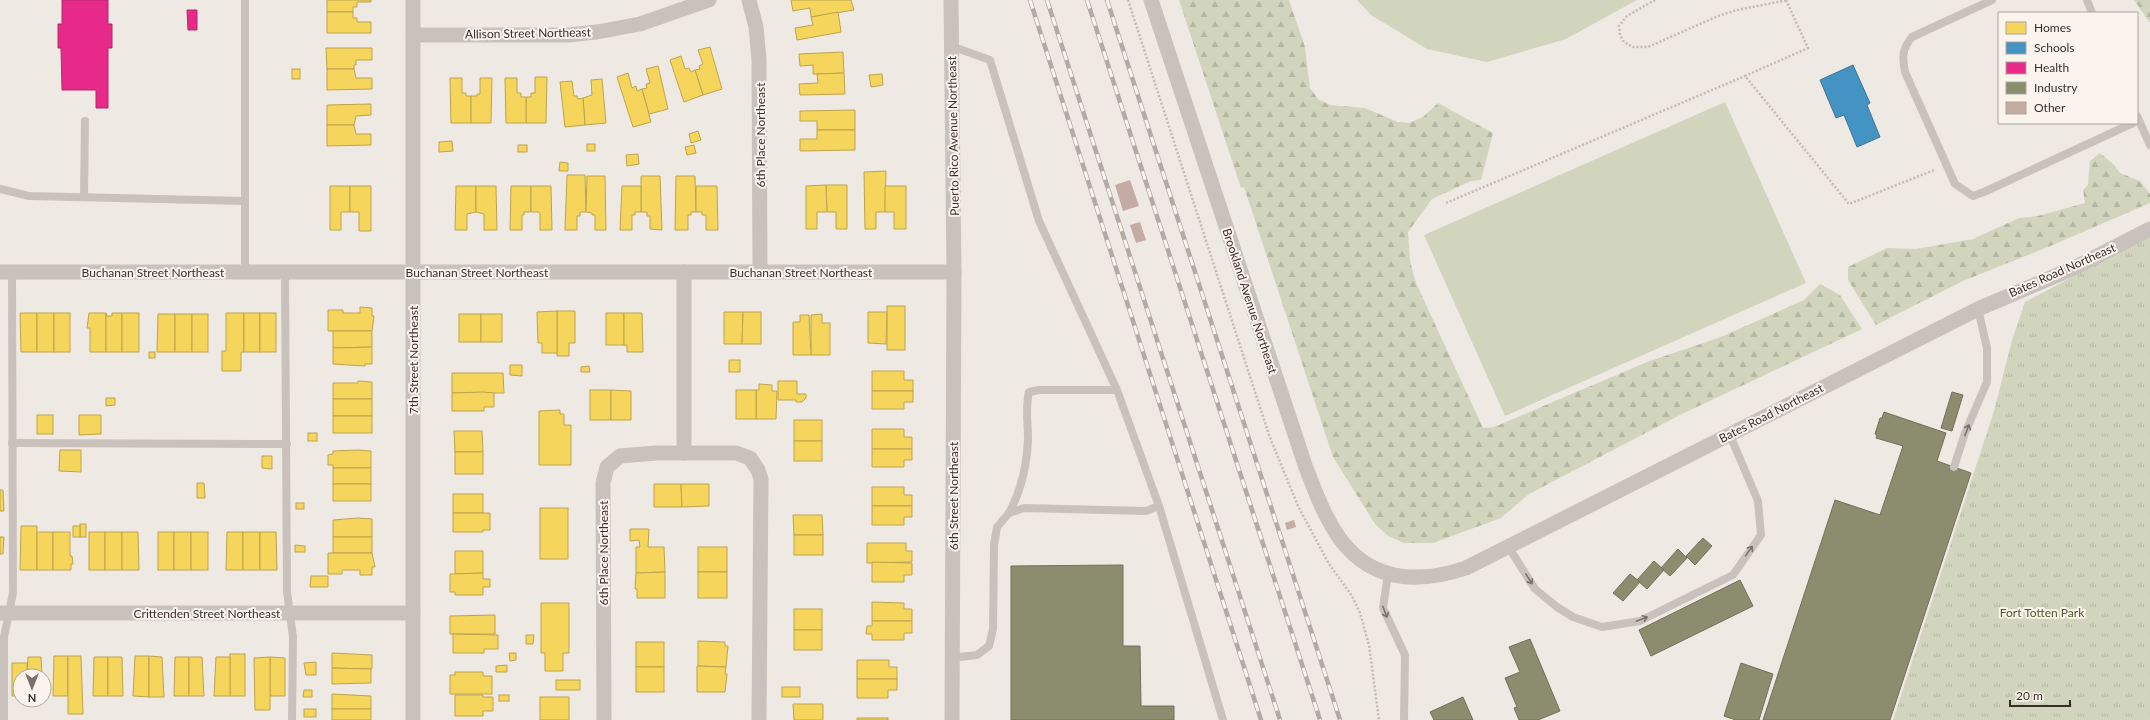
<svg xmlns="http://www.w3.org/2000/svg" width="2150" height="720" font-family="Lato,sans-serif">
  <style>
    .green { fill: #d1d5bd }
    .forest { fill: url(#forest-firs) }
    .park { fill: url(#park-tufts) }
    .homes { fill: #f6d55c; stroke: #bea34d }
    .schools { fill: #4393c3; stroke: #417595 }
    .health { fill: #e7298a; stroke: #b32a6d }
    .industry { fill: #8c8c6e; stroke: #747059 }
    .building { fill: #c4aca4 }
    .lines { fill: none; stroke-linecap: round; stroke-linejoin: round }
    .path { stroke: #c2bab4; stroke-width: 2.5; stroke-dasharray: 2 2; stroke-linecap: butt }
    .service { stroke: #c9c2bc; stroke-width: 8 }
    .minor { stroke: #c9c2bc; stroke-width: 15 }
    .rail-casing { stroke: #b1aaa6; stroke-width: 4.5 }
    .rail { stroke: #fbf4ec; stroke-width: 3; stroke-dasharray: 9; stroke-linecap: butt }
    .oneway { stroke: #7b716b }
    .labels { text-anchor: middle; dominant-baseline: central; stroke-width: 4; stroke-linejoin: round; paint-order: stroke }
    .street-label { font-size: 12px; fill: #3b2e29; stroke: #fbf4ec }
    .park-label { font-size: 12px; fill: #4b5b2b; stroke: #fbf4ec }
  </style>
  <defs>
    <pattern id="forest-firs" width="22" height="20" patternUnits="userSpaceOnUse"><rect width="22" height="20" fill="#d1d5bd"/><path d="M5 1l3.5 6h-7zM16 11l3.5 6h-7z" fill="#b4b7a2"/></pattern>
    <pattern id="park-tufts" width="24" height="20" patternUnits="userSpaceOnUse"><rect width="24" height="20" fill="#d1d5bd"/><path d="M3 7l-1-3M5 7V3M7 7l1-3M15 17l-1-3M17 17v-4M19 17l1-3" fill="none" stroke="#b4b7a2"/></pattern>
  </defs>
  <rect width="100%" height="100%" fill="#efe9e4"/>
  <g class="green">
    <path d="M1357 0H1637L1566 39 1487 62 1427 49 1371 15Z"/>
    <path d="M1725 102 1806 283 1505 416 1424 235Z"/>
  </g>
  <g class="forest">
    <path d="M1179 0H1289L1305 47 1310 88 1318 99 1330 105 1365 108 1398 122 1409 123 1423 117 1438 103 1493 133 1481 180 1471 181 1432 199 1408 232 1410 261 1416 283 1483 428 1494 427 1647 362 1721 337 1804 300 1820 284 1840 295 1862 329 1682 414 1529 494 1501 518 1433 543H1404L1388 536 1375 524 1333 457 1244 187 1241 188Z"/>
    <path d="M2134 0H2150V23Z"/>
    <path d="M2100 153 2113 164 2120 173 2140 181 2150 194V203L2048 247 1963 281 1876 325 1848 280V267L1887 248 1916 249 1973 239 2019 218 2038 216 2085 203 2083 190 2088 185 2090 161Z"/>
  </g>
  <path class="park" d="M2150 236V720H1893L1994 411 2012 340 2025 302Z"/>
  <g class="homes">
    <path d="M327 0H371V2H357V7H353V12H327Z"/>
    <path d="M791 0H851L854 10 811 17 810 8 793 11Z"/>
    <path d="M327 12H353V18H357V22H371V33H327Z"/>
    <path d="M838 12 841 32 797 40 795 28 813 25 811 17Z"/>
    <path d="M710 47 722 89 703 95 695 70 700 69 699 66 703 64 698 50Z"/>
    <path d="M326 48H372V60H356V65H354V69H327Z"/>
    <path d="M843 52 844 73 813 74V65L800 66 799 54Z"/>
    <path d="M681 56 685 69 689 68 691 72 695 70 703 95 684 102 670 60Z"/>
    <path d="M658 66 668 109 649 114 642 89 647 88 646 84 650 83 646 69Z"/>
    <rect x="292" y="69" width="8" height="10"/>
    <path d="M327 69H354L356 78H372V89L327 90Z"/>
    <path d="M628 73 632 88 636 86 637 91 642 89 651 122 633 127 617 77Z"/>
    <path d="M844 73 845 94 800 95 799 84 818 83 817 74Z"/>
    <path d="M882 74 883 85 871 87 869 75Z"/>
    <path d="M535 77H547L546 123H526V97H531V93H535Z"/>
    <path d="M450 78H462V93H466V96H471V123H451Z"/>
    <path d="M480 78H492L491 123H471V96H477V94H480Z"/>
    <path d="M505 78H517V93H521V97H526V123H506Z"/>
    <path d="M602 79 606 123 585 125 583 98 592 95 591 80Z"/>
    <path d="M572 81 574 96H577L578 99 583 98 585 125 565 127 560 82Z"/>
    <path d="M371 104V115L356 116 354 125H327V105Z"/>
    <path d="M855 110V130H817V121H800V111Z"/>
    <path d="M327 125H354L356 134H371V145L327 146Z"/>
    <path d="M817 130H855V150L800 151V139H817Z"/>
    <path d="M698 131 701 140 691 143 689 134Z"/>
    <path d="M452 141 453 151 439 152V142Z"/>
    <rect x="587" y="144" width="8" height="7"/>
    <rect x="518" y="145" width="9" height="7"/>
    <path d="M694 145 696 153 687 155 685 147Z"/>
    <path d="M638 154 639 164 627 166 626 155Z"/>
    <path d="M560 162 568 163V171H559Z"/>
    <path d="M886 171 885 212H876V229H865L864 172Z"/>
    <path d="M567 175H585L586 212H580V216H577V230H565Z"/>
    <path d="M587 176H605L606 230H595V215H592V213L586 212Z"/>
    <path d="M641 176H660L662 230 650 229V216H647V212H641Z"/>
    <path d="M676 176H695L696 212H691V215H688V230H675Z"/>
    <path d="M826 185H847V229H836V212H827Z"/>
    <path d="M826 185 827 212H817V229H806V186Z"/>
    <path d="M330 186H350V212H341V230H330Z"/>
    <path d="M350 186H371V231H359V212H350Z"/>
    <path d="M456 186H476V212L467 214V230H455Z"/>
    <path d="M476 186H496L497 230H484V214L476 212Z"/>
    <path d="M511 186H531V212H524V215H522V230H510Z"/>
    <path d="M531 186H551L552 230H540V214L539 212H531Z"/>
    <path d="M622 186H641V212H635V215H632V230H620Z"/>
    <path d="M696 186H717L718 230H706V215H702V212H696Z"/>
    <path d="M885 186H906V229H894V212H885Z"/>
    <rect x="887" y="306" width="18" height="44"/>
    <path d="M360 307 372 308V316H374L372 331H328V310H343V313H360Z"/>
    <path d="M557 311H575V343H569V356H557Z"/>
    <path d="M557 311V353H542V343H538L537 312Z"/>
    <path d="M724 312H743L742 344H724Z"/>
    <path d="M743 312H761V344H742Z"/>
    <path d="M868 312H887L886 344 868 343Z"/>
    <path d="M20 313H37V352H21Z"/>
    <rect x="37" y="313" width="17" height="39"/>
    <rect x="54" y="313" width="16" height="39"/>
    <path d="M89 313H106V352H90V328H87Z"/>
    <path d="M106 313 107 316H112V313H122V352H106Z"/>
    <rect x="122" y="313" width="17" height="39"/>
    <path d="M226 313H244V352H241V371H222V351H226Z"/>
    <rect x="244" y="313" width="16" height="39"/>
    <rect x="260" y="313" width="16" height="39"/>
    <rect x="606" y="313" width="18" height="32"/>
    <path d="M624 313H642L643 352H627V345H624Z"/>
    <path d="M158 314H175V352H157Z"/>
    <rect x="175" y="314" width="17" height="38"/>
    <rect x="192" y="314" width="16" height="38"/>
    <rect x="459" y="314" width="22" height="28"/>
    <rect x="481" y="314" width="21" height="28"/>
    <path d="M822 314V323H830V355H811V315Z"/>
    <path d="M800 315H809L811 355H793V322H800Z"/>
    <path d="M333 331H372V347L333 348Z"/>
    <path d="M372 347V364H365V366L333 364V348Z"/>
    <rect x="149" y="352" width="6" height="6"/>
    <rect x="729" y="360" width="11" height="12"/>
    <path d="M510 365H522V376L510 375Z"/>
    <path d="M589 366 590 372H581V367Z"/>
    <path d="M872 371H904V380H913V391H872Z"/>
    <path d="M452 373H503L504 393H452Z"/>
    <path d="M358 381 372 382V399H333V383H358Z"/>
    <path d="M778 381H797V394H806V398L802 402H796V400H778Z"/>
    <path d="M759 384 772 385V391H777L776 419H756V390H759Z"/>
    <rect x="590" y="390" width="21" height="30"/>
    <path d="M611 390 631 391V420H611Z"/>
    <rect x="736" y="390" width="20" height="29"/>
    <path d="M872 391H913V402H904V409H872Z"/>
    <path d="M483 392 494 393V407H484V411H452V393Z"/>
    <path d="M106 398H115V405L106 406Z"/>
    <rect x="333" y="399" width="39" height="17"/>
    <path d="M560 410V414H564V425H571V465H539V411Z"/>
    <rect x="37" y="415" width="16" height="19"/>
    <path d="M79 415H101V434L79 435Z"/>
    <rect x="333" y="416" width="39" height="17"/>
    <rect x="794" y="420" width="28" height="21"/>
    <path d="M872 429H904V437H912V449H872Z"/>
    <path d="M454 431H482L483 452H455Z"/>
    <rect x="308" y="433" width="9" height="8"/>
    <rect x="794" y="441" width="28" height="20"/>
    <path d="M872 449H912V460H904V467H872Z"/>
    <path d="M60 450H81V472L59 471Z"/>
    <path d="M358 450 371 451V468H333V465H328V455L333 454V451Z"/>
    <rect x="455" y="452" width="28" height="22"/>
    <path d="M262 456H272V469L262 468Z"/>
    <rect x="333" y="468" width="38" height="16"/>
    <path d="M197 483H204L205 498H197Z"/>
    <rect x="333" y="484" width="38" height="17"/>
    <path d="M654 484H681L682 507H654Z"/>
    <path d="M681 484H709V506L682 507Z"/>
    <path d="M872 487H904V495H912V506H872Z"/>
    <path d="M0 490H3L4 511H0Z"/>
    <rect x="453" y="494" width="30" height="19"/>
    <rect x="296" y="503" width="8" height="6"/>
    <path d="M872 506H912V517H904V525H872Z"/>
    <rect x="540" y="508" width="28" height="51"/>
    <path d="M453 513H490V530H483V532H453Z"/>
    <path d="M793 515H822L823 535H794Z"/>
    <path d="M358 518 372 519V537H333V520Z"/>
    <rect x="80" y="524" width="6" height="13"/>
    <path d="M21 526H37V570H20Z"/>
    <rect x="73" y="526" width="7" height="11"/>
    <path d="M630 529H649L648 547H664L665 572 636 573V547H640L639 540 630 541Z"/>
    <rect x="37" y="532" width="16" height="38"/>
    <path d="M53 532H70V556H72L73 564H71V570H53Z"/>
    <rect x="89" y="532" width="16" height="38"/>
    <rect x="105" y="532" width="17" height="38"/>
    <path d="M122 532H138L139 570H122Z"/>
    <rect x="158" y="532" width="16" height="38"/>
    <rect x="174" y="532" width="17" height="38"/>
    <rect x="191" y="532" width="17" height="38"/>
    <path d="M227 532H243V570H226Z"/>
    <rect x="243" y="532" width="17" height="38"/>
    <path d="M260 532H276L277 570H260Z"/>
    <rect x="794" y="535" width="29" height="20"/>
    <path d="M0 537H4L3 554H0Z"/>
    <rect x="333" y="537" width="39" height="16"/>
    <path d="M867 543H906V551H912V562L867 563Z"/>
    <path d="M295 545 305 546V552H295Z"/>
    <rect x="698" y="547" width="29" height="25"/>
    <path d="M455 551H483V573L455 574Z"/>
    <path d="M328 553H372L375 567H372V575H360V570H342V574H328Z"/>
    <path d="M872 562 912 563V575H904V582H872Z"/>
    <path d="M665 572V598H637V589H635L636 573Z"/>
    <rect x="698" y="572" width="29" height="26"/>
    <path d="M483 573V579H490V587H483V595H455V592H450V574Z"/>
    <path d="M311 576H328V587H310Z"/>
    <path d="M872 602 904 603V609H912V621H872Z"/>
    <path d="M541 603H569V653H563V671H545V653H541Z"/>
    <rect x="794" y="609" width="28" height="21"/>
    <path d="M495 615V634H450V616Z"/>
    <path d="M872 621H912V633H904V640H872V634H866L867 626H872Z"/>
    <rect x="794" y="630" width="28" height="20"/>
    <path d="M453 634 498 635V649H484V653H453Z"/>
    <path d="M526 635H534L533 644H526Z"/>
    <path d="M698 641 725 642V646H728L726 667 698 666Z"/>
    <rect x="636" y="642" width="28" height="25"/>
    <path d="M332 653 372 655V669L332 668Z"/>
    <path d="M509 653H516V660L510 661Z"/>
    <rect x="230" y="654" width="15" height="42"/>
    <path d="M54 656H68V696H53Z"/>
    <path d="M68 656H81L83 714H68Z"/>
    <path d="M135 656H149V697L133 696Z"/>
    <path d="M149 656 162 657 164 697H149Z"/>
    <path d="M28 657H41L42 676H27Z"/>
    <path d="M94 657H108V696H93Z"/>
    <path d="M108 657H122L123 696H108Z"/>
    <path d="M175 657H189V696H174Z"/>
    <path d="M189 657H202L204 696H189Z"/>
    <path d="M216 657H230V696H214Z"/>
    <path d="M270 657 285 658V696H270Z"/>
    <path d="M270 657V710H255L254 658Z"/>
    <path d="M857 660H889V667H897V679H857Z"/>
    <path d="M316 662V675H306L304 663Z"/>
    <path d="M12 663H27V676H20V696H12Z"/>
    <path d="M507 665V672H496V666Z"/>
    <path d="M697 666 726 667 725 674H727L725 692H697Z"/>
    <rect x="636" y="667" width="28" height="25"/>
    <path d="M332 668 371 669V683L332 684Z"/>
    <path d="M455 672H483V676H492V694H450V675H455Z"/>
    <path d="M857 679H897V690H888V698H857Z"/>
    <rect x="556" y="680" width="24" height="10"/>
    <rect x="782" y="687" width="18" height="10"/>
    <path d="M304 690H312V697H303Z"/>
    <path d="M332 694 371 696V709H332Z"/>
    <path d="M455 695H483V697H493V711H483V716H455Z"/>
    <rect x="499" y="695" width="10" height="6"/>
    <rect x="540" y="697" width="29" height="23"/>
    <path d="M793 704H823V720H794Z"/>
    <rect x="304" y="709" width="12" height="8"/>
    <rect x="332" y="709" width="39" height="11"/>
    <rect x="857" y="718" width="31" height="2"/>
  </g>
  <path class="schools" d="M1853 65 1870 103 1867 105 1880 137 1857 147 1844 115 1836 118 1820 80Z"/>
  <g class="health">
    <path d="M62 0H108V24H112V48H108V108H96V90H62L61 48H58V24H62Z"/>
    <path d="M187 10H197V30H188Z"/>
  </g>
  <g class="industry">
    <path d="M1952 392 1963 395 1952 431 1941 428Z"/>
    <path d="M1884 412 1946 433 1937 461 1971 473 1890 720H1763L1835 500 1880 515 1903 446 1876 438 1877 435 1875 434 1880 418H1882Z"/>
    <path d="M1703 538 1712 546 1695 565 1686 556Z"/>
    <path d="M1678 549 1687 558 1670 576 1661 568Z"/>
    <path d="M1654 561 1664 570 1647 589 1637 580Z"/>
    <path d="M1123 565V646H1140L1141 706H1174V720H1011V566Z"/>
    <path d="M1630 574 1640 582 1623 601 1613 593Z"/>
    <path d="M1740 580 1753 606 1651 656 1639 630Z"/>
    <path d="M1530 639 1560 711 1538 720H1519L1514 708 1517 707 1505 678 1520 672 1509 647Z"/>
    <path d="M1741 663 1773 674 1759 720H1736L1724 716Z"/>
    <path d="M1463 697 1473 720H1434L1430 712Z"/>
  </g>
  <g class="building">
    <path d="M1130 180 1139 206 1123 211 1115 185Z"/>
    <path d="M1140 222 1146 240 1136 243 1130 225Z"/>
    <path d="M1294 520 1296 527 1287 530 1285 523Z"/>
  </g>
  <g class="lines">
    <g class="path">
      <path d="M1128 0 1269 435 1298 506 1329 564 1352 596 1360 613 1369 645 1379 720"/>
      <path d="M1655 0 1627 16 1619 26 1620 35 1624 42 1633 47H1648L1718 16 1737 10 1788 0"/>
      <path d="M1786 0 1808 48 1745 76 1849 204 1934 170"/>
      <path d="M1446 203 1745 76"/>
    </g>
    <g class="service">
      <path d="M245 0V273"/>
      <path d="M1992 0 1912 37C1902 49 1902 57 1905 72L1955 184 1973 196 1984 192 2133 123"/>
      <path d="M2087 0 2092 13"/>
      <path d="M951 46 990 60 1039 221 1117 390 1159 506 1146 511 1024 508 1009 513 997 527 994 545 993 629 989 646 977 655 951 658"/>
      <path d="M2137 116 2150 145"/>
      <path d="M0 189 29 196 245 201"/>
      <path d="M84 197 85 121"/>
      <path d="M285 273 287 592 293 637 292 720"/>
      <path d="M12 443 287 444"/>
      <path d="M1954 467 1965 433 1987 382V348L1978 309"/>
      <path d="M1159 506 1223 720"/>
      <path d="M1009 513C1022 489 1027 465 1028 439 1028 423 1025 407 1029 392L1039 390H1117"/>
      <path d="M1508 546 1535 589 1557 607 1573 617 1602 627 1640 621 1733 575 1761 535 1758 501 1729 433"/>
      <path d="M1388 574 1383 608 1405 655 1404 720"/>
      <path d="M4 720V637L13 593 12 272"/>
    </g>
    <g class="minor">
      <path d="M749 0 756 27 759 59 760 272"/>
      <path d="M951 0 954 272 952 720"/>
      <path d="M1151 0 1306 468C1313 485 1319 503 1328 519 1357 577 1406 588 1466 568L1978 309 2074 268 2150 229"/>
      <path d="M413 35H568L597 32 640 24 709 0"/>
      <path d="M0 272H954"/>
      <path d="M684 272V453"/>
      <path d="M0 613H413"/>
      <path d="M413 720V0"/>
      <path d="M604 720 603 483 607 467 620 456 656 453H736L750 458 758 470 761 479 759 720"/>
    </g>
    <g class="rail-casing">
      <g id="rail">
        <path d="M1030 0 1261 720"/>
        <path d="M1047 0 1280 720"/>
        <path d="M1087 0 1320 720"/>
        <path d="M1107 0 1340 720"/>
      </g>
    </g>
    <use href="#rail" class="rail"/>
  </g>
  <defs><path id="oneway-shaft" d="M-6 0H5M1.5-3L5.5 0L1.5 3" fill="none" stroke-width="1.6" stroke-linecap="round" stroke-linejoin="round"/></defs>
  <g class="oneway">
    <use href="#oneway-shaft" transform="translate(1967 430) rotate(-69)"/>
    <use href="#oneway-shaft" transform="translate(1749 551) rotate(-55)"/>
    <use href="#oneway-shaft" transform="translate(1529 579) rotate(58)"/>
    <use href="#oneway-shaft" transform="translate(1385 612) rotate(69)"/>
    <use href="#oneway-shaft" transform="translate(1642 619) rotate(-21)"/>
  </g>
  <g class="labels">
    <g class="street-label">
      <text transform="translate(528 33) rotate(-1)">Allison Street Northeast</text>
      <text transform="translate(760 135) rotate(-90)">6th Place Northeast</text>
      <text transform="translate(953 136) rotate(-91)">Puerto Rico Avenue Northeast</text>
      <text transform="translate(2062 270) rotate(-24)">Bates Road Northeast</text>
      <text x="153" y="272">Buchanan Street Northeast</text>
      <text x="477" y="272">Buchanan Street Northeast</text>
      <text x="801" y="272">Buchanan Street Northeast</text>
      <text transform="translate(1250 301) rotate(72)">Brookland Avenue Northeast</text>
      <text transform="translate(413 360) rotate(-90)">7th Street Northeast</text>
      <text transform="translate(1771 413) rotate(-27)">Bates Road Northeast</text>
      <text transform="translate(953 496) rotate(-90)">6th Street Northeast</text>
      <text transform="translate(603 553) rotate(-90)">6th Place Northeast</text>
      <text x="207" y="613">Crittenden Street Northeast</text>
    </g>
    <g class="park-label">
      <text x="2042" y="612">Fort Totten Park</text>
    </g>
  </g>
  <rect x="1998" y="12" width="140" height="112" fill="#fbf4ec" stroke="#aea59e"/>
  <rect x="2006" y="22" width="20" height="12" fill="#f6d55c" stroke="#aea59e"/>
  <text x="2034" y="32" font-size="12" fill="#3b2e29">Homes</text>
  <rect x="2006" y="42" width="20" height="12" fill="#4393c3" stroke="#aea59e"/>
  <text x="2034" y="52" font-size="12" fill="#3b2e29">Schools</text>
  <rect x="2006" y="62" width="20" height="12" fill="#e7298a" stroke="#aea59e"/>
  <text x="2034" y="72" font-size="12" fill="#3b2e29">Health</text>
  <rect x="2006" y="82" width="20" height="12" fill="#8c8c6e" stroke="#aea59e"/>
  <text x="2034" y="92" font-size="12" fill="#3b2e29">Industry</text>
  <rect x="2006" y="102" width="20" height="12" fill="#c4aca4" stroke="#aea59e"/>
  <text x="2034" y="112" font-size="12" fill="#3b2e29">Other</text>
  <g transform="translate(32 688) rotate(180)"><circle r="19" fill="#fbf4ec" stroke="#aea59e"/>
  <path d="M0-3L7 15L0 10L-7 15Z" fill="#7a6f6a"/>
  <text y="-6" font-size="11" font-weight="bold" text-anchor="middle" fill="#3b2e29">N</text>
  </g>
  <path d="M2010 700v6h60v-6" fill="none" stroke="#3b2e29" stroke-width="2"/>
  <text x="2016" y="700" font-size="12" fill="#3b2e29" stroke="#fbf4ec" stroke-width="3" paint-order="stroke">20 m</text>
</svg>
